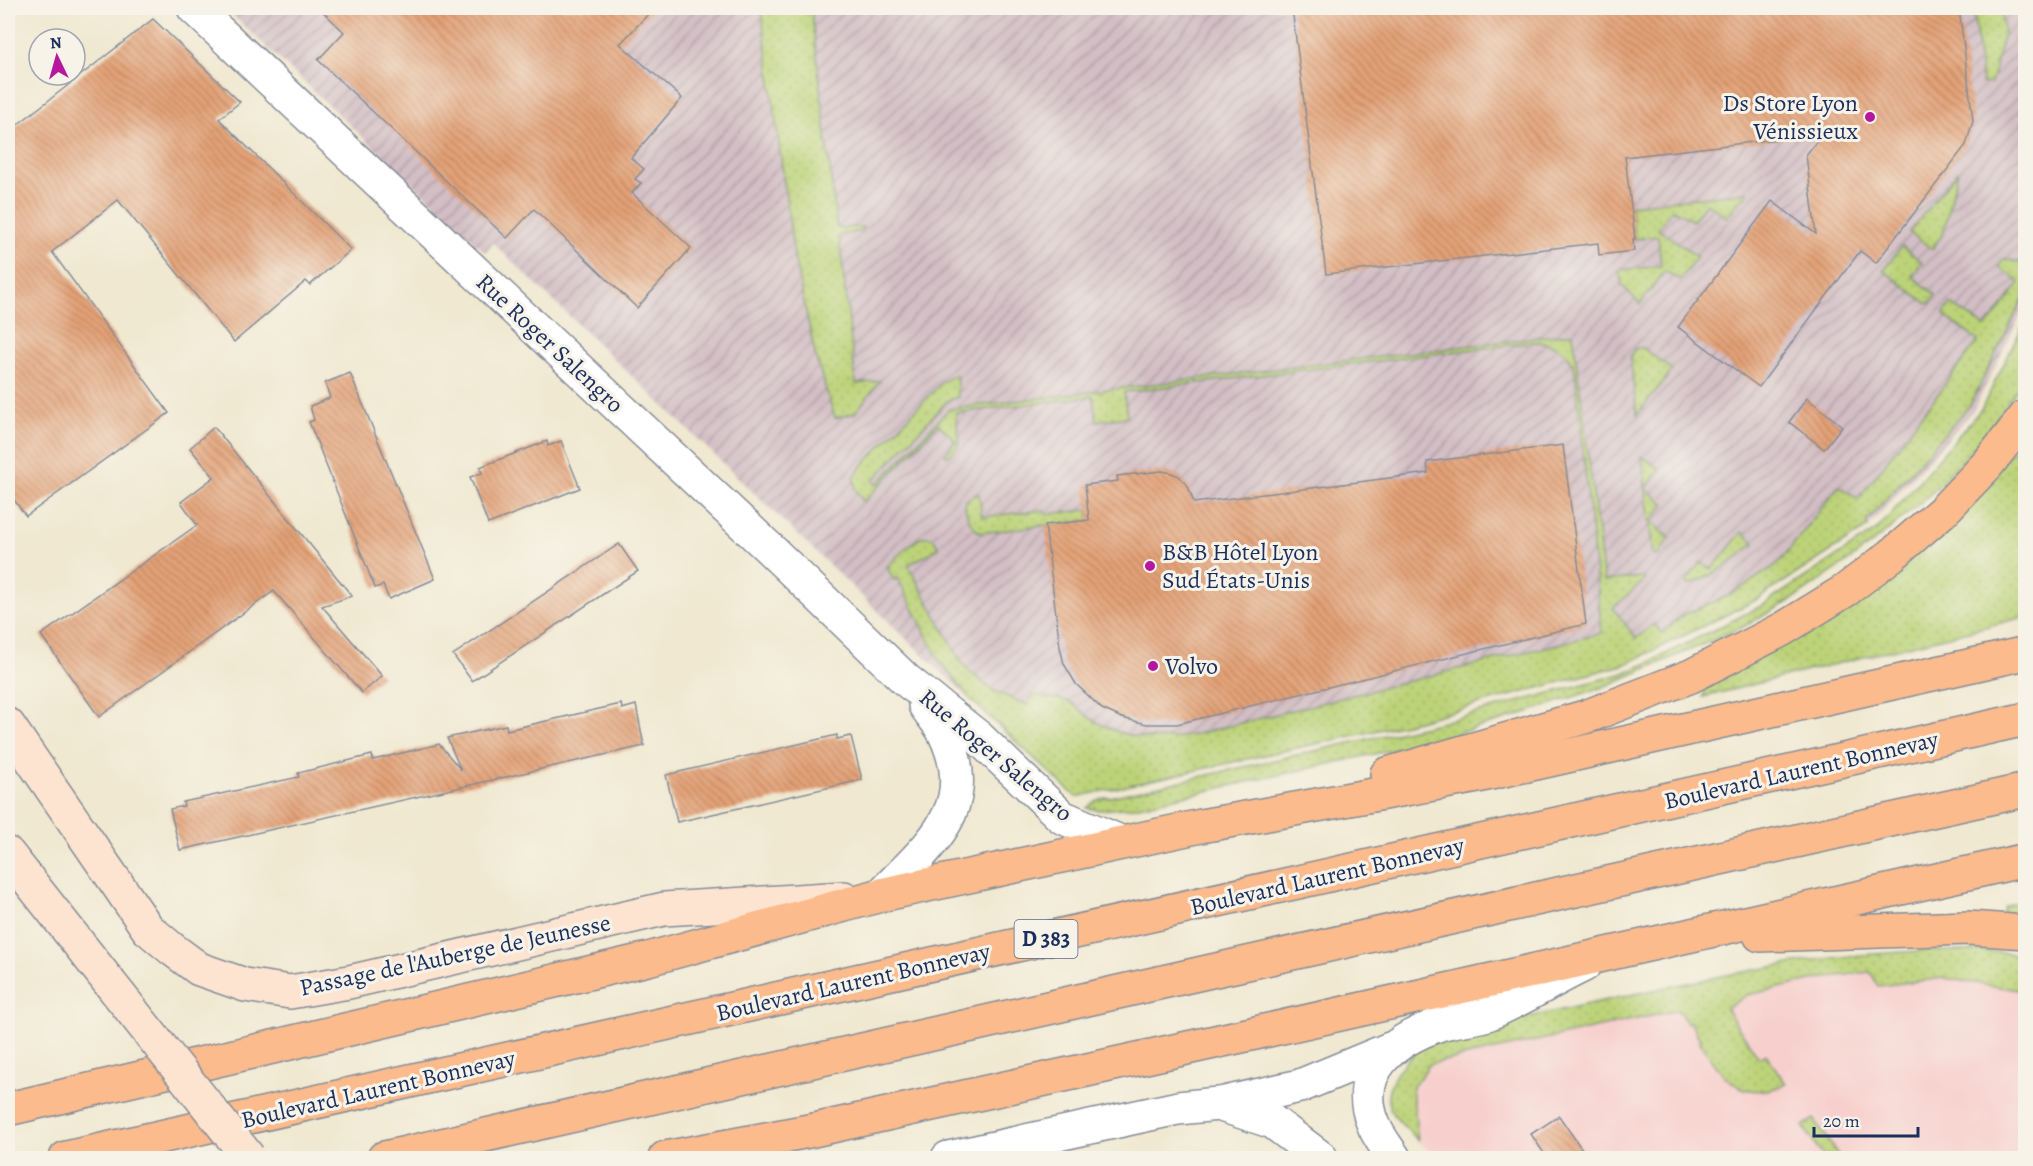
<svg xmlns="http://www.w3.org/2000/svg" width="2033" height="1166" font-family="Alegreya,serif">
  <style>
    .built { fill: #f7d0ce }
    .industrial { fill: url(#industrial-furrows) }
    .grass { fill: url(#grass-dots); stroke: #6c816b; stroke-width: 1.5 }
    .building { fill: url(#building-back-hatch) }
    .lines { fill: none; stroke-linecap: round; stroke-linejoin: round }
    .street-casing { stroke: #868c97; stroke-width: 36 }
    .secondary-casing { stroke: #868c97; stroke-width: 36 }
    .highway-casing { stroke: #868c97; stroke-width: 36 }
    .street { stroke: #fff; stroke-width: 33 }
    .secondary { stroke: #fde4d1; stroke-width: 33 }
    .highway { stroke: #fbbb8c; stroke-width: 33 }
    .secondary-bridge-casing { stroke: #868c97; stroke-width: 36; stroke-linecap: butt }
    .secondary-bridge { stroke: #fde4d1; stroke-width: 33 }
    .poi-dot { fill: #b5179e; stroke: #f7f3e8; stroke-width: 2 }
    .labels { text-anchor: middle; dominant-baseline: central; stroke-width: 6; stroke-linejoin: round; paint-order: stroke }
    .shield { fill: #f7f3e8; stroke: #5d6a87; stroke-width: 1.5 }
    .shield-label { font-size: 22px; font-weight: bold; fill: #1b2f5e }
    .poi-label { font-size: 24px; fill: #1b2f5e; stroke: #f7f3e8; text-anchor: start }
    .street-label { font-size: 24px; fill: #1b2f5e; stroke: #f7f3e8 }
  </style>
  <defs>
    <pattern id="industrial-furrows" width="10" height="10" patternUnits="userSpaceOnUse" patternTransform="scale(1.5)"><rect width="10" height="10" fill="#d2bec4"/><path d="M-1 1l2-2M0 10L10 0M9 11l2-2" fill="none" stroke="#aa9ba2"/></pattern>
    <pattern id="grass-dots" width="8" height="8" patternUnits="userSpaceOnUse" patternTransform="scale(1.5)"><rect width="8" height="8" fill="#bcd378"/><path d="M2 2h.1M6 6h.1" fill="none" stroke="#a1b56a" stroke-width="1.8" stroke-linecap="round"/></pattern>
    <pattern id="building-back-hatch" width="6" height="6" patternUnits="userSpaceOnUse" patternTransform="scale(1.5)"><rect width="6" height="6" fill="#e4a176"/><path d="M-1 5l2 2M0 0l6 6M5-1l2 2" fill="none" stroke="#b88464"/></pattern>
  </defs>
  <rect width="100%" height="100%" fill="#f7f3e8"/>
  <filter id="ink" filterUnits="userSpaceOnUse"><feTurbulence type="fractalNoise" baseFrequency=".0167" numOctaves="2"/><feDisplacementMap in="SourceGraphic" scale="12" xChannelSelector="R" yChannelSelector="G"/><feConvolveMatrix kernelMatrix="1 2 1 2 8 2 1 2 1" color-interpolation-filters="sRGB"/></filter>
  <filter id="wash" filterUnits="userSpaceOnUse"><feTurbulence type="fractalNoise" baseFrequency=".008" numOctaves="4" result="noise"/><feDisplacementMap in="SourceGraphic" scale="24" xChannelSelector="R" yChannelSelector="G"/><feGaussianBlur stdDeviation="1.35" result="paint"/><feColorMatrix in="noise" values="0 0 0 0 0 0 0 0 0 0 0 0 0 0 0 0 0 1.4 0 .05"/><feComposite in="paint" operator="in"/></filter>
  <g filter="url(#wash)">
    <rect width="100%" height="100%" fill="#f0e8d0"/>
    <path class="built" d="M1870 972 1906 983 1944 978 2025 991V1158H1435L1418 1140 1412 1088 1429 1064 1829 977Z"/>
    <path class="industrial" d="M225 8H2025V306L1975 408 1868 527 1756 600 1626 664 1076 797 1006 734 493 243 485 252Z"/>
    <g class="grass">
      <path d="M761 8H811L837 228 863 227 862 231 839 235 856 384 880 381 855 413 835 418 816 358 794 257Z"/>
      <path d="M1973 8H2001L2004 33 1991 84 1982 83Z"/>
      <path d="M1958 171 1943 234 1932 249 1909 232Z"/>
      <path d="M1747 192 1748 194 1746 197 1742 198 1727 217 1706 203 1693 221 1673 209 1658 228 1697 257 1680 280 1665 271 1640 304 1622 285 1619 270 1661 266 1658 236 1635 239 1631 205Z"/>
      <path d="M1902 246 1922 262 1912 276 1936 295 1930 303H1926L1883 270Z"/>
      <path d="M2005 259 2025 264V295L1970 405 1866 522 1868 527 1756 600 1626 664 1410 723 1076 797 968 697 939 660 898 578 894 580 887 567C895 559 918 532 930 537 935 538 937 544 939 548L908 565 961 661 968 670 992 690 1028 705 1033 695C1045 698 1059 698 1070 702 1076 705 1087 717 1095 721 1127 740 1157 742 1193 735L1602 633 1575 372C1572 352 1551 341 1533 342L1124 392 1127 417 1097 421 1093 396 956 413 959 442 957 447 948 457 945 454 956 441 938 424 864 502 855 489 854 477 861 467 943 381 956 375 958 397 947 401 873 481 876 485 949 409 1573 333 1604 581 1642 577 1645 580 1613 608 1636 638 1654 624 1662 633 1683 615 1730 595 1778 564 1838 487H1841L1858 499 1978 341 1945 316 1944 313 1950 305H1953L1986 327 2020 283 2000 268 2002 260Z"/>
      <path d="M2025 321V378L1981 440 1936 489 1895 525 1850 560 1793 599 1741 628 1603 687 1504 720 1424 743 1134 807 1099 810 1087 808 1097 800 1439 723 1621 674 1646 664 1763 605 1877 530 1982 408Z"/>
      <path d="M1635 348H1643L1671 369V372L1637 415 1630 356Z"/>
      <path d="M2025 439V617L1703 697 1705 690 1713 684 1855 600Z"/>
      <path d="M1642 456 1660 469 1646 489 1665 504 1651 522 1670 538 1657 556 1653 555Z"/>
      <path d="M979 494 982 517 1044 510 1045 514 1088 510 1089 520 981 533C971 528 963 510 966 500L974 495Z"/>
      <path d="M1742 532 1755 543C1735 560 1712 578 1687 585L1686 582 1701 562 1712 569Z"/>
      <path d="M2025 899V919L2003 913 2005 907Z"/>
      <path d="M1921 951H1983L2025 955V991L1944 978 1878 986 1870 972 1829 977 1747 995 1726 1009 1759 1058 1766 1054 1786 1084C1739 1104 1723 1077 1700 1042L1701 1041 1690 1022 1687 1023 1678 1010 1430 1064 1412 1088 1418 1140C1407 1128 1386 1114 1388 1096 1390 1076 1408 1056 1425 1047 1463 1027 1523 1019 1566 1009 1644 992 1723 974 1803 962 1842 956 1881 953 1921 951Z"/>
      <path d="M1814 1119 1840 1158H1824L1803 1126Z"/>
    </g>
    <g id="blocks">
      <g class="building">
        <path d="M319 8H654L620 44 682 98 631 158 644 169 635 179 641 183 632 193 691 248 637 308 534 209 507 238 318 60 344 32Z"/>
        <path d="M1292 8H1959L1973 121 1966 145 1876 263 1860 251 1759 387 1678 327 1772 201 1816 234 1806 155 1822 134 1625 157 1635 239H1633L1634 251 1599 255 1598 243 1326 274Z"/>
        <path d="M153 19 240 102 219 119 351 250 310 285 306 281 234 342 118 200 52 252 169 413 26 516 8 492V132Z"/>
        <path d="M350 373 435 579 389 599 383 585 375 588 309 422 314 420 310 406 330 398 325 383Z"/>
        <path d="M1807 398 1842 426 1824 449 1789 422Z"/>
        <path d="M214 427 352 596 322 606 382 676 362 693 274 591 99 717 41 635 197 525 181 502 214 477 190 448Z"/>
        <path d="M547 441 548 446 561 441 580 488 488 524 470 477 482 473 480 467Z"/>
        <path d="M1563 445 1586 624 1177 724H1147L1122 718 1102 709 1076 684 1064 664 1060 647 1045 525 1089 520 1085 485 1118 481 1117 476 1162 471 1172 473 1179 476 1188 486 1194 503 1428 473 1427 462Z"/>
        <path d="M619 544 638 571 472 681 453 655Z"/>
        <path d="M621 704 622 709 636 705 644 746 180 850 170 809 184 806 183 802 299 777 298 773 372 755 373 760 439 744 461 770 447 738 506 725 507 730Z"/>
        <path d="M837 735V739L851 736 862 780 677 822 666 775Z"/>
        <path d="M1559 1116 1588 1158H1547L1531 1134Z"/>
      </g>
    </g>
  </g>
  <g filter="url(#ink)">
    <use href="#blocks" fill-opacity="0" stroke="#868c97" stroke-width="1.5"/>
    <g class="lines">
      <g class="street-casing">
        <g id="street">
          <path d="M194 8 771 550 906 680 978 737 1062 817 1120 842"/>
          <path d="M881 895C930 844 981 808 944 732 939 723 931 714 925 705"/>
          <path d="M1220 1104 1300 1086 1390 1049"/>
          <path d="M948 1158 1178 1108 1218 1104 1273 1122 1321 1158"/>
          <path d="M1394 1158C1387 1147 1377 1135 1373 1123 1352 1070 1395 1040 1440 1024 1456 1019 1474 1019 1490 1013 1522 999 1553 980 1584 965"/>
        </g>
      </g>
      <g class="secondary-casing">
        <g id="secondary">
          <path d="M8 725 148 929 172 949 199 969 245 985 290 992 349 982 664 909 844 898"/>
          <path d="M8 854 109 982"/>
        </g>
      </g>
      <g class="highway-casing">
        <g id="highway">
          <path d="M1387 774 1588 716 1691 676 1783 629 1846 590 1892 555 1943 511 1987 465 2026 416"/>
          <path d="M1760 935 1968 928 2026 932"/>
          <path d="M8 1109 648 959 881 895 1201 826 1478 776 2026 653"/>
          <path d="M66 1158 2026 719"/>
          <path d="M384 1158 1198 974 2026 790"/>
          <path d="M665 1158 814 1130 1251 1034 2026 860"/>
        </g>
      </g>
      <use href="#street" class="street"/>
      <use href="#secondary" class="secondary"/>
      <use href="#highway" class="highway"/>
      <g class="secondary-bridge-casing">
        <path id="secondary-bridge" d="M109 982 249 1158"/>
      </g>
      <use href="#secondary-bridge" class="secondary-bridge"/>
    </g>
  </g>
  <g class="poi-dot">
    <circle cx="1870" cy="117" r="6"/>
    <circle cx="1150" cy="566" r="6"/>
    <circle cx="1153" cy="666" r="6"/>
  </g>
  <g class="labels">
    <rect class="shield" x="1014.5" y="920" width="63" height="38" rx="4.5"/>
    <g class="shield-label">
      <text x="1046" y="939">D 383</text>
    </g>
    <g class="poi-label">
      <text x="1858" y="103" text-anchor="end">Ds Store Lyon<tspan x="1858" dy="28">Vénissieux</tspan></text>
      <text x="1162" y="552">B&amp;B Hôtel Lyon<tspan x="1162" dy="28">Sud États-Unis</tspan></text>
      <text x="1165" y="666">Volvo</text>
    </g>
    <g class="street-label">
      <text transform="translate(550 343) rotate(43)">Rue Roger Salengro</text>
      <text transform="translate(996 755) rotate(40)">Rue Roger Salengro</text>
      <text transform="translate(1801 770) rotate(-13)">Boulevard Laurent Bonnevay</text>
      <text transform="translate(1327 876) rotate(-13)">Boulevard Laurent Bonnevay</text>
      <text transform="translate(455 955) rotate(-12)">Passage de l'Auberge de Jeunesse</text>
      <text transform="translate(853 982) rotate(-13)">Boulevard Laurent Bonnevay</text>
      <text transform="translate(378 1089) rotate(-13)">Boulevard Laurent Bonnevay</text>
    </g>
  </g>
  <rect width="2033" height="1166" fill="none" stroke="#f7f3e8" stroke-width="30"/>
  <g transform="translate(57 57) rotate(355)"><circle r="28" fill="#f7f3e8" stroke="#9fa5b1" stroke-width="1.5"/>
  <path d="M0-4.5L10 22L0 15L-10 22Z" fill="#b5179e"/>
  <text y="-9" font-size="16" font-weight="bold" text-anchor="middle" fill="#1b2f5e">N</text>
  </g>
  <path d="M1814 1127v9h104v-9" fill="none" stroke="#1b2f5e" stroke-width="3"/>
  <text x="1823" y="1127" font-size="18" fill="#1b2f5e" stroke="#f7f3e8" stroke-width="4.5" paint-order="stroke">20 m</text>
</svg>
